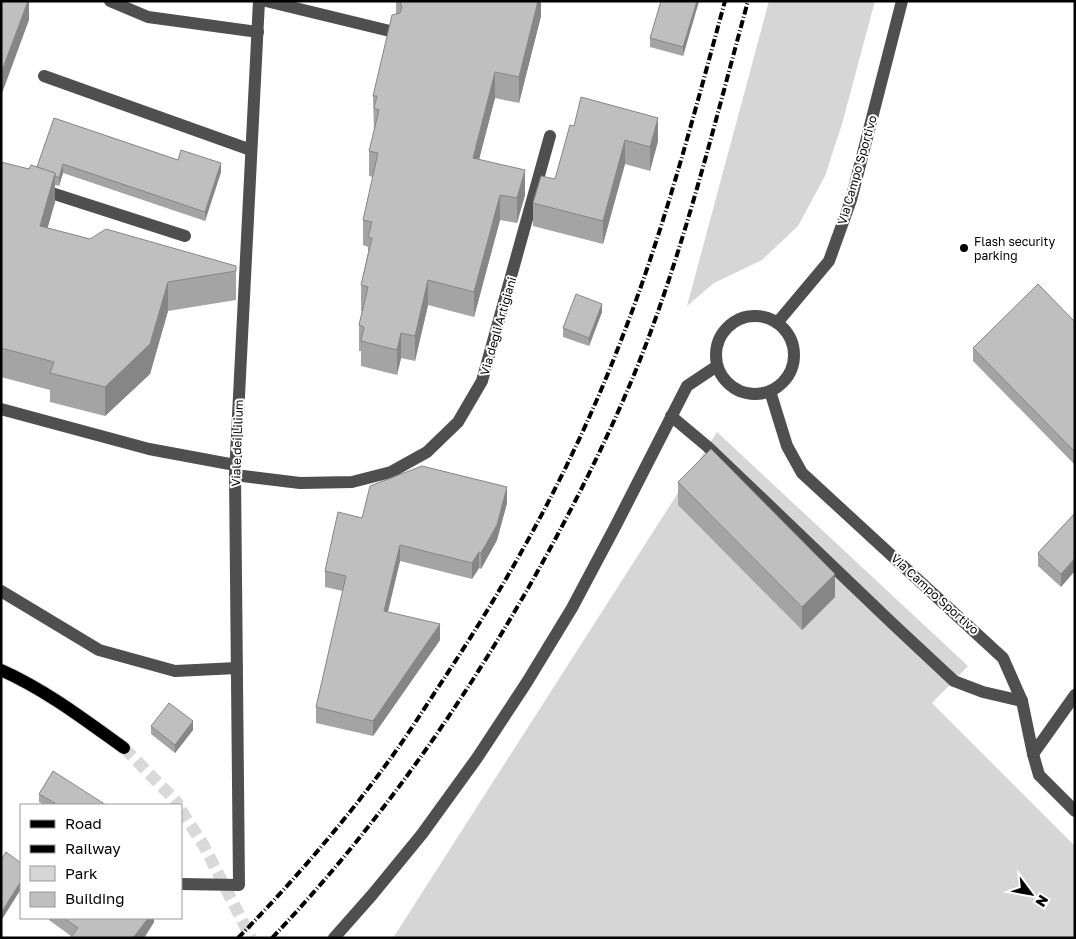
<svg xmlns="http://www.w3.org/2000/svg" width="1076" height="939" font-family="'Golos Text',sans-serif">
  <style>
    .green { fill: #d6d6d6 }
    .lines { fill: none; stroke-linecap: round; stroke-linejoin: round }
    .major-tunnel { stroke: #d9d9d9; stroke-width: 12; stroke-dasharray: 12 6; stroke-linecap: butt }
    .major-casing { stroke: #dbdbdb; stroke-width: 14 }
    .minor { stroke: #4f4f4f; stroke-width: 12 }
    .major { stroke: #000; stroke-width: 12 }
    .rail { stroke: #000; stroke-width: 4; stroke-dasharray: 8 2.5 1 2.5; stroke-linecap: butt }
    .wall { fill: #a4a4a4 }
    .shaded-wall { fill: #868686 }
    .building { fill: #bfbfbf; stroke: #868686 }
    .poi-dot { fill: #000; stroke: #fff; stroke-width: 2 }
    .labels { text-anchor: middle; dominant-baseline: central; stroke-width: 4; stroke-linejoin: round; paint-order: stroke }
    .street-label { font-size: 12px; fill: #000; stroke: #fff }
    .poi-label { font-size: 12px; fill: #000; stroke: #fff; text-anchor: start }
  </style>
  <rect width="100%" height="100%" fill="#fff"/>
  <g class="green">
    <path d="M769 1H875L842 124 825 176 798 226 762 260 714 283 687 306Z"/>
    <path d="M717 432 968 666 932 703 1075 846V938H393Z"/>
  </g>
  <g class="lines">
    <g class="major-tunnel">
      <path d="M124 748 174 799 179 805"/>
      <path d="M181 810 204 846 251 938"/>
    </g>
    <g class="major-casing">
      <path id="major" d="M1 670C46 690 85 720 124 748"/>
    </g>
    <g class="minor">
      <path d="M110 1 148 17 258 32"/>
      <path d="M266 1 394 32"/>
      <path d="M44 76 251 150"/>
      <path d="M39 189 185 236"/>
      <circle cx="755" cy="355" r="39"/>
      <path d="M777 323 829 261 851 200 902 1"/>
      <path d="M770 391 787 446 802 473 1003 658 1022 701 1033 754 1039 775 1075 811"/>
      <path d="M1 409 149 449 235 465"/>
      <path d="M671 416 708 447 893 624 954 681 983 692 1022 701"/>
      <path d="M235 475 300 483 352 482 391 472 427 452 458 422 482 381 550 136"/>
      <path d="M1 591 99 650 175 671 237 668"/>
      <path d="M1033 754 1075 695"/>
      <path d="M181 884 239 885 235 475 259 1"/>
      <path d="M334 938 372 895 422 834 477 758 527 682 572 608 615 527 687 386 717 366"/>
    </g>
    <use href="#major" class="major"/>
    <g class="rail">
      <path d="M238 938C289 886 342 825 385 766 406 738 425 707 445 677 517 568 579 453 625 330 666 223 695 111 725 1"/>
      <path d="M272 938C383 821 474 689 551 547 587 480 621 411 648 339 689 230 717 114 748 1"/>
    </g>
  </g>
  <g class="wall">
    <path d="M396 1H541V16L519 103 495 98 479 159 525 195 517 223 500 220 474 317 428 305 415 361 401 358 397 375 361 366V351H359V325L362 311H361V285L368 252V247L363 245V220L373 177 369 176V151L374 132 373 96 396 14Z"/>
    <path d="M699 1 683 56 650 47V38Z"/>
    <path d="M54 118 178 160 221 172 205 221 63 173 59 186 55 185V202L47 228 90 239 236 266V300L168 311 150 374 105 416 50 402V390L1 377V162L29 169 37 167Z"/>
    <path d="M574 126 658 141 650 171 625 164 603 244 533 226V203L555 179Z"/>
    <path d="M602 312 589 346 563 337V328Z"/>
    <path d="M1075 322V465L973 361V348Z"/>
    <path d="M678 482 835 597 802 630 678 505Z"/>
    <path d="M507 503 497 540 481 569 479 568 472 579 400 561 388 612 440 640 373 736 316 723V707L343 591 325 587V571L362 518Z"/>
    <path d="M1075 513 1061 587 1038 566V553Z"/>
    <path d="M151 726 193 730 175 753 151 734Z"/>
    <path d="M39 794 106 805H44L39 802Z"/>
    <path d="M49 918H154V922L144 938H70L71 936 49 920Z"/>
  </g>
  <g class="shaded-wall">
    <path d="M28 1H29V20L1 96V73Z"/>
    <path d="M538 1H541V16L519 103V77Z"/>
    <path d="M697 1H699L683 56V47Z"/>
    <path d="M495 72V98L473 183V158Z"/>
    <path d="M658 118V141L650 171V147Z"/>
    <path d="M625 140V164L603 244V221Z"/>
    <path d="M221 163V172L205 221V212Z"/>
    <path d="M63 164V173L59 186V178Z"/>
    <path d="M525 170V195L517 223V198Z"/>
    <path d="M55 173V202L40 255V226Z"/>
    <path d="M500 195V220L474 317V292Z"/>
    <path d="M428 280V305L415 361V336Z"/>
    <path d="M168 282V311L150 374 105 416V387Z"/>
    <path d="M602 304V312L589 346V338Z"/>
    <path d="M401 333V358L397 375V350Z"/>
    <path d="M507 487V503L497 540 481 569V553Z"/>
    <path d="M400 545V561L384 627V611Z"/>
    <path d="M479 552V568L472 579V563Z"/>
    <path d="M1075 558V571L1061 587V574Z"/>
    <path d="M835 574V597L802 630V607Z"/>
    <path d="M440 624V640L373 736V721Z"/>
    <path d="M193 721V730L175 753V745Z"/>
    <path d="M21 881V889L1 921V913Z"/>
    <path d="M148 918H154V922L144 938H133Z"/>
  </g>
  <g class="building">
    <path d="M1 1H28L1 73Z"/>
    <path d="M400 1H538L519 77 495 72 473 158 525 170 517 198 500 195 474 292 428 280 415 336 401 333 397 350 361 341 364 327 359 325 368 287 361 285 372 238 368 237 372 222 363 220 378 153 369 151 379 110 374 108 377 96H373L392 15 400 13 402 8Z"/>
    <path d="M661 1H697L683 47 650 38Z"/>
    <path d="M581 97 658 118 650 147 625 140 603 221 533 203 541 176 555 179 570 125 574 126Z"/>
    <path d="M54 118 178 160 181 150 221 163 205 212 63 164 59 178 55 176V173L37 167Z"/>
    <path d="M1 162 29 169 31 165 55 173 40 226 90 239 106 229 236 266V271L168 282 150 344 105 387 50 373 54 362 1 348Z"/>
    <path d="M1038 284 1075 322V452L973 348Z"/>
    <path d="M576 294 602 304 589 338 563 328Z"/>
    <path d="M711 449 835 574 802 607 678 482Z"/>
    <path d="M422 466 507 487 497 525 481 553 479 552 472 563 400 545 384 611 440 624 373 721 316 707 346 576 325 571 338 512 362 518 370 486Z"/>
    <path d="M1075 513V558L1061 574 1038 553Z"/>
    <path d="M169 703 193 721 175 745 151 726Z"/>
    <path d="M53 771 106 805H58L39 794Z"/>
    <path d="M6 852 21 863V881L1 913V860Z"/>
    <path d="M64 918H148L143 925 133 938H70L78 928Z"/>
  </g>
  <circle class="poi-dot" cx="964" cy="248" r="5"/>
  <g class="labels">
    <g class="street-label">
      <text transform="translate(857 170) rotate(-74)">Via Campo Sportivo</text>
      <text transform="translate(498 326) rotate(-74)">Via degli Artigiani</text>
      <text transform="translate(237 443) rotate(-88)">Viale dei Lilium</text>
      <text transform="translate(935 594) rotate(42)">Via Campo Sportivo</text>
    </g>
    <g class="poi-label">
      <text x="974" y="241">Flash security<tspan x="974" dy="14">parking</tspan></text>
    </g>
  </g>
  <rect width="1076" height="939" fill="none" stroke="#000000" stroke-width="5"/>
  <rect x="20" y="804" width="162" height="115" fill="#ffffff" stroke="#999999"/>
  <rect x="30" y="820" width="25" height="8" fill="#000000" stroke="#999999"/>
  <text x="65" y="829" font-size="15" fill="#000000">Road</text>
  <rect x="30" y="845" width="25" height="8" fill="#000000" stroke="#999999"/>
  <text x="65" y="854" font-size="15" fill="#000000">Railway</text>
  <rect x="30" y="866" width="25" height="15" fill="#d6d6d6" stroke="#999999"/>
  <text x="65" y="879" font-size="15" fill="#000000">Park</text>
  <rect x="30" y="892" width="25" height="15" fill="#bfbfbf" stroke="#999999"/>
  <text x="65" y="904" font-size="15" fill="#000000">Building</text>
  <g transform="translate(1031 894) rotate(122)" stroke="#ffffff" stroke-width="4" paint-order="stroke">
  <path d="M0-4L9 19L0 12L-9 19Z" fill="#000000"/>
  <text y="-8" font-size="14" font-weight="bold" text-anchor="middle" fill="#000000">N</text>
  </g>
</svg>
